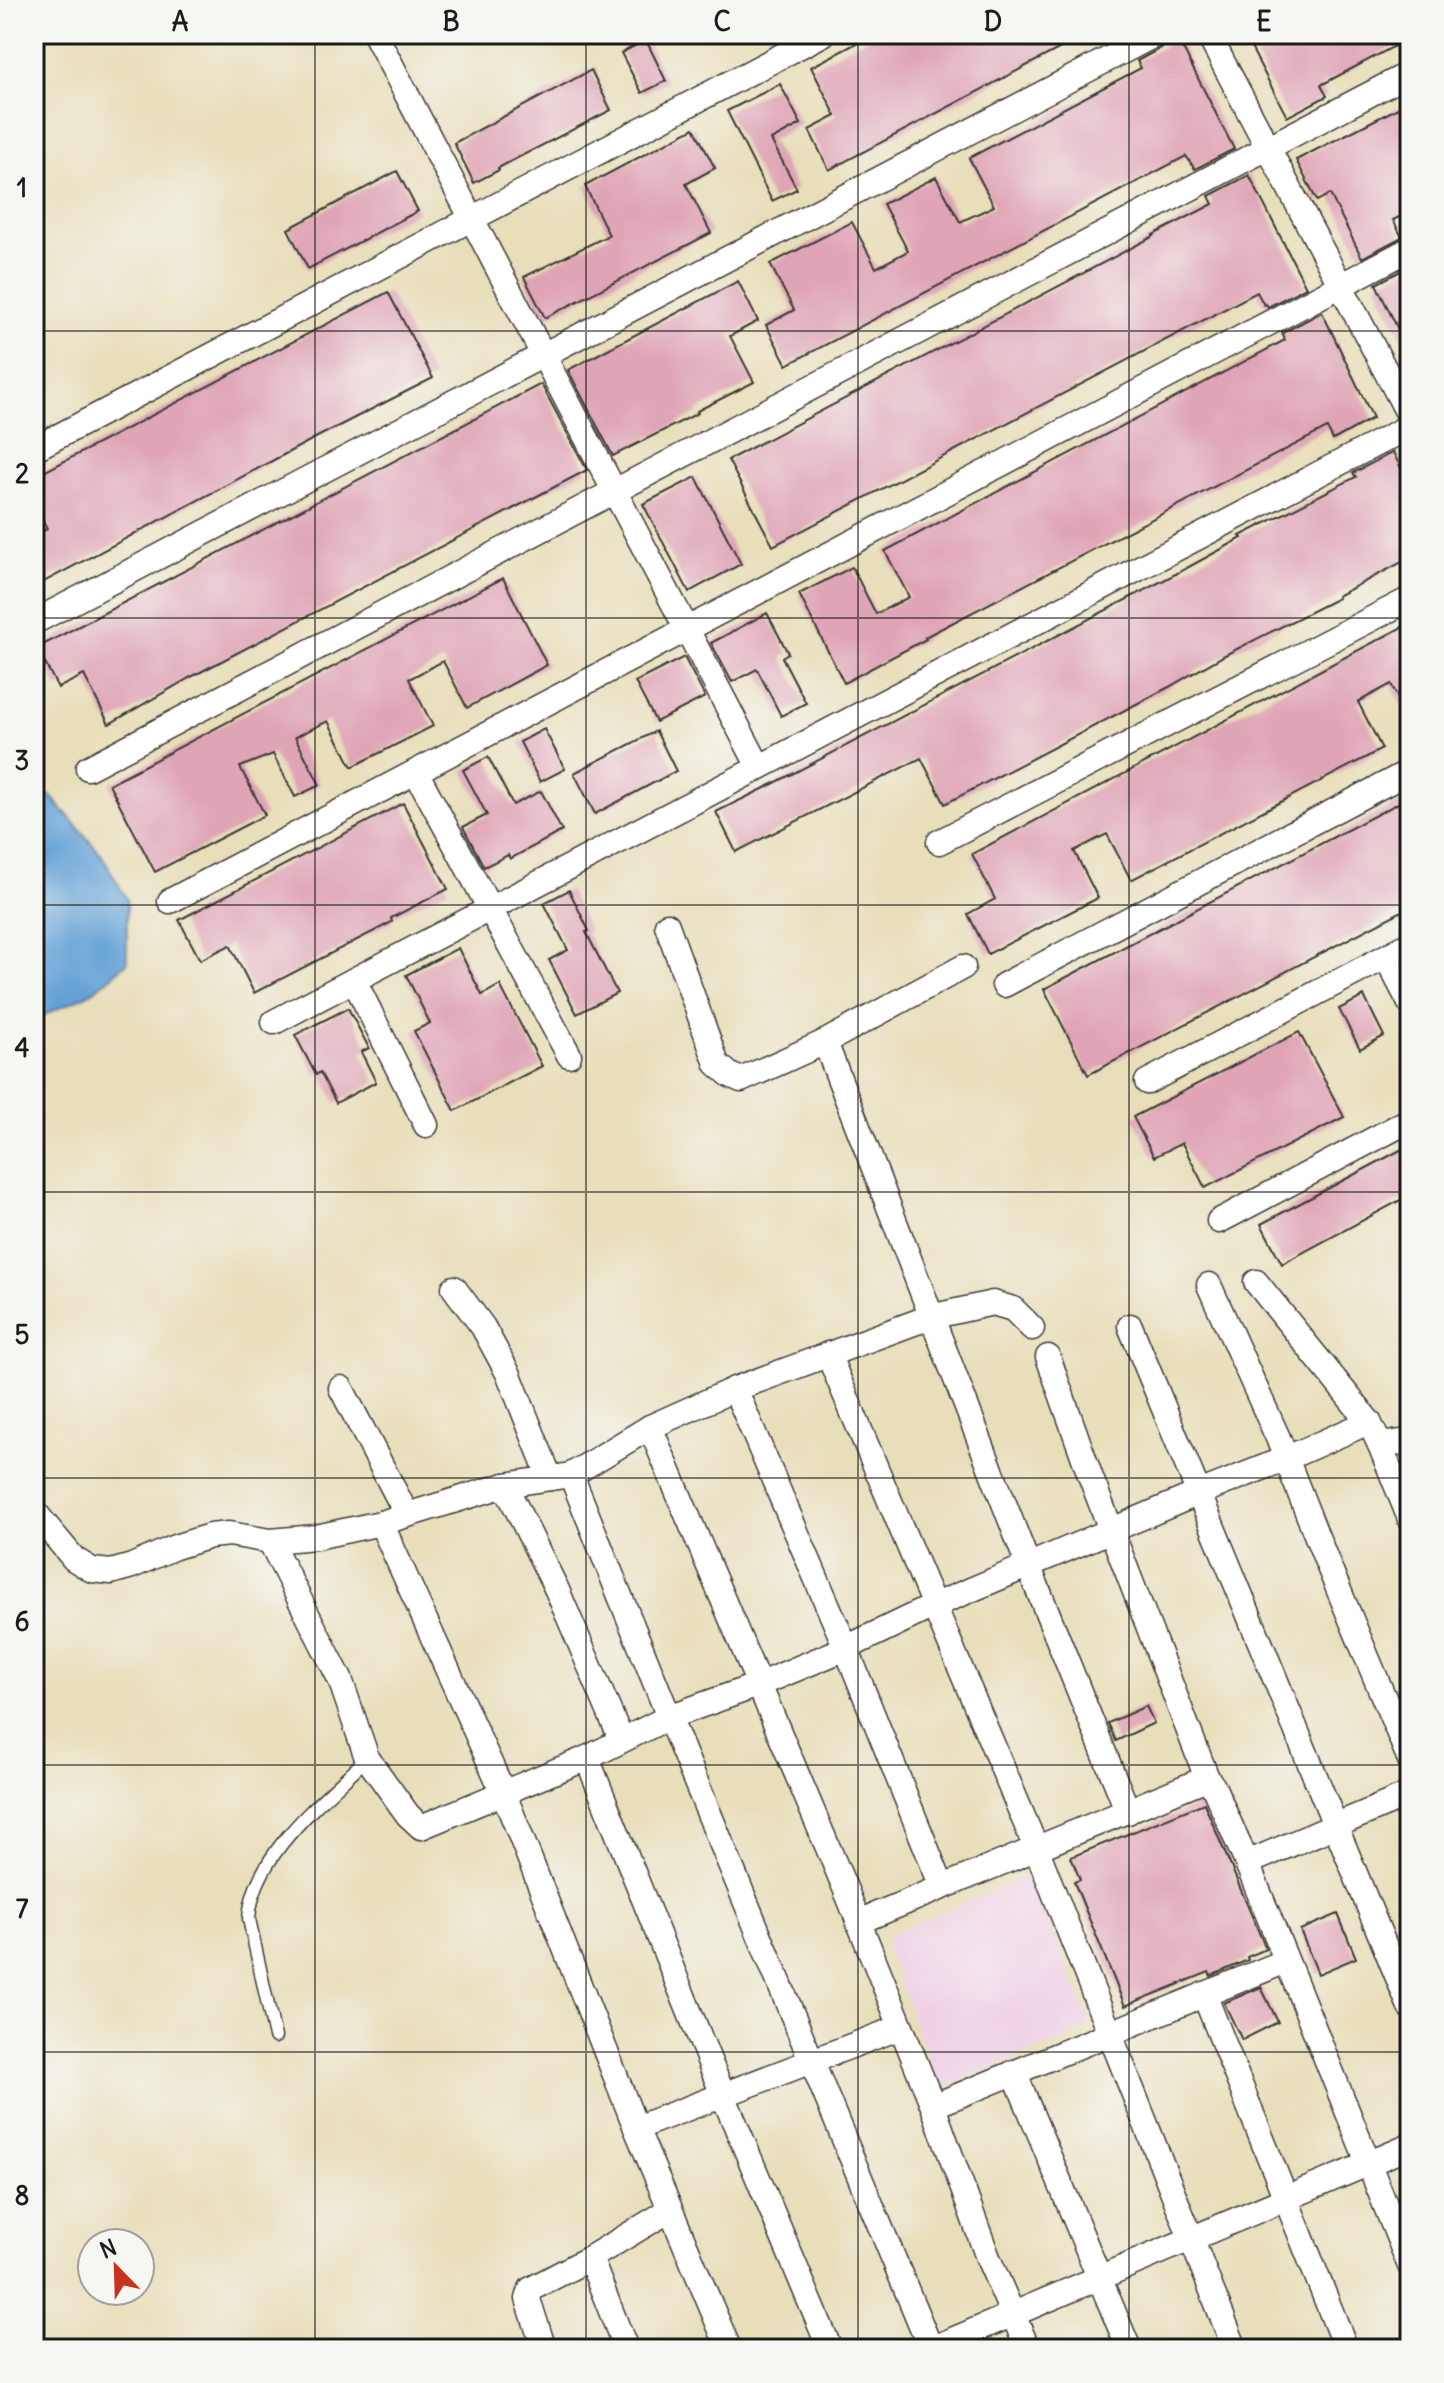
<svg xmlns="http://www.w3.org/2000/svg" width="1444" height="2383" font-family="Delius,sans-serif">
  <style>
    .built { fill: #efd0e6 }
    .water { fill: #63a1d5; stroke: #405e78; stroke-width: 2 }
    .building { fill: #dfa5b6 }
    .lines { fill: none; stroke-linecap: round; stroke-linejoin: round }
    .lane-casing { stroke: #3b3934; stroke-width: 15 }
    .street-casing { stroke: #3b3934; stroke-width: 27 }
    .lane { stroke: #fff; stroke-width: 12 }
    .street { stroke: #fff; stroke-width: 24 }
    .grid { fill: none; stroke: #1c1c1c; stroke-width: 2; stroke-opacity: 0.55 }
    .neatline { fill: none; stroke: #1c1c1c; stroke-width: 3 }
    .grid-label { font-size: 26px; text-anchor: middle; font-weight: bold; fill: #1c1c1c }
  </style>
  <rect width="100%" height="100%" fill="#f6f6f2"/>
  <filter id="ink" filterUnits="userSpaceOnUse"><feTurbulence type="fractalNoise" baseFrequency=".0125" numOctaves="2"/><feDisplacementMap in="SourceGraphic" scale="16" xChannelSelector="R" yChannelSelector="G"/><feConvolveMatrix kernelMatrix="1 2 1 2 8 2 1 2 1" color-interpolation-filters="sRGB"/></filter>
  <filter id="wash" filterUnits="userSpaceOnUse"><feTurbulence type="fractalNoise" baseFrequency=".006" numOctaves="4" result="noise"/><feDisplacementMap in="SourceGraphic" scale="32" xChannelSelector="R" yChannelSelector="G"/><feGaussianBlur stdDeviation="1.8" result="paint"/><feColorMatrix in="noise" values="0 0 0 0 0 0 0 0 0 0 0 0 0 0 0 0 0 1.4 0 .05"/><feComposite in="paint" operator="in"/></filter>
  <g filter="url(#wash)">
    <rect width="100%" height="100%" fill="#e8deb9"/>
    <path class="built" d="M1023 1878 1031 1880 1090 2024 1086 2030 947 2085 937 2082 885 1944 889 1935Z"/>
    <path class="water" d="M50 795 101 854 127 899V963L93 992 34 1020V800Z"/>
    <g id="blocks">
      <g class="building">
        <path d="M874 34H970L975 42 990 34H1087L829 170 809 130 836 116 811 67Z"/>
        <path d="M1244 34H1410V38L1321 85 1327 96 1287 117Z"/>
        <path d="M1176 35 1234 149 1195 169 1186 156 787 365 766 325 794 310 770 264 852 222 876 268 908 251 883 204 936 177 960 222 994 206 969 158 1141 68 1137 61 1163 47 1170 38Z"/>
        <path d="M646 40 666 81 642 93 621 53Z"/>
        <path d="M591 70 611 110 498 168 499 170 474 183 454 143Z"/>
        <path d="M780 84 801 124 771 140 797 189 772 201 727 111Z"/>
        <path d="M1410 102V212L1393 220 1402 237 1362 258 1330 194 1317 201 1296 160Z"/>
        <path d="M694 128 715 168 686 184 711 233 545 318 524 277 609 235 585 186Z"/>
        <path d="M397 171 418 211 308 269 288 229Z"/>
        <path d="M1249 175 1306 287 1268 307 1266 304 1264 305 1257 292 773 546 728 460 1154 236 1153 235 1213 204 1209 196Z"/>
        <path d="M1410 266V354L1376 284Z"/>
        <path d="M738 281 758 321 730 336 754 382 697 411 698 413 613 456 568 370Z"/>
        <path d="M388 292 433 378 319 436 40 584 34 573V536L47 529 34 503V477Z"/>
        <path d="M1322 312 1373 418 1333 440 1327 428 925 637 926 639 844 683 799 594 852 567 876 614 909 597 885 551 1285 340 1282 333Z"/>
        <path d="M541 384 587 470 191 677 109 724 84 675 58 688 37 648Z"/>
        <path d="M1393 452 1410 487V558L1337 596 1338 598 1225 655 1169 687 945 804 921 758 736 852 716 812 769 786 1185 569 1242 538 1240 536 1356 477 1353 473Z"/>
        <path d="M696 477 741 564 689 592 643 504Z"/>
        <path d="M503 578 547 665 467 708 443 661 409 679 433 726 352 767 328 721 295 737 320 785 295 797 273 754 240 767 265 815 155 872 109 784Z"/>
        <path d="M767 613 788 653 782 657 806 703 781 716 757 669 732 682 711 643Z"/>
        <path d="M1410 623V722L1391 684 1358 702 1382 749 1131 880 1107 834 1074 851 1098 898 988 954 968 914 995 899 972 854Z"/>
        <path d="M684 657 705 697 656 722 635 682Z"/>
        <path d="M544 729 565 769 540 782 520 742Z"/>
        <path d="M656 731 676 771 595 814 574 773Z"/>
        <path d="M488 757 513 805 541 791 562 831 510 859 508 855 484 867 463 827 487 815 463 770Z"/>
        <path d="M1410 797V907L1088 1075 1044 989Z"/>
        <path d="M403 803 448 889 391 918 392 922 254 993 230 945 200 960 179 920Z"/>
        <path d="M569 890 589 931 586 932 617 993 577 1014 549 960 568 950 544 903Z"/>
        <path d="M458 948 482 995 500 985 542 1066 455 1111 414 1031 430 1023 406 975Z"/>
        <path d="M1364 996 1384 1036 1360 1049 1339 1009Z"/>
        <path d="M348 1008 369 1048 361 1052 376 1082 336 1103 320 1072 316 1075 295 1035Z"/>
        <path d="M1299 1032 1344 1117 1205 1188 1182 1143 1154 1157 1133 1117Z"/>
        <path d="M1410 1145V1195L1282 1264 1261 1224Z"/>
        <path d="M1146 1706 1154 1723 1116 1741 1108 1723Z"/>
        <path d="M1204 1803 1266 1949 1247 1957 1248 1960 1211 1976 1209 1972 1125 2006 1074 1882 1080 1880 1071 1857Z"/>
        <path d="M1338 1914 1356 1958 1318 1974 1300 1930Z"/>
        <path d="M1261 1987 1278 2022 1242 2040 1224 2003Z"/>
      </g>
    </g>
  </g>
  <g filter="url(#ink)">
    <use href="#blocks" fill-opacity="0" stroke="#3b3934" stroke-width="2"/>
    <g class="lines">
      <g class="lane-casing">
        <path id="lane" d="M275 2037 249 1919C253 1854 323 1801 367 1758"/>
      </g>
      <g class="street-casing">
        <g id="street">
          <path d="M375 34 759 767"/>
          <path d="M1208 34 1410 417"/>
          <path d="M34 449 823 34"/>
          <path d="M34 622 1156 34"/>
          <path d="M88 768 1410 73"/>
          <path d="M416 772 569 1055"/>
          <path d="M939 842 1410 599"/>
          <path d="M170 901 1410 249"/>
          <path d="M667 925 717 1064 730 1075 741 1080 825 1042 963 967"/>
          <path d="M1386 957 1410 1003"/>
          <path d="M354 980 426 1125"/>
          <path d="M1004 985 1410 771"/>
          <path d="M274 1022 1410 426"/>
          <path d="M825 1042 1028 1565 1128 1812"/>
          <path d="M1147 1082 1410 944"/>
          <path d="M1219 1221 1410 1120"/>
          <path d="M1256 1282 1369 1422 1380 1445 1410 1519"/>
          <path d="M1209 1285 1278 1438 1327 1562 1410 1760"/>
          <path d="M454 1288 483 1327 509 1375 550 1478"/>
          <path d="M1130 1326 1410 2007"/>
          <path d="M828 1354 1037 1850 1235 2349"/>
          <path d="M1048 1357 1091 1478 1207 1778 1214 1788 1247 1863 1410 2266"/>
          <path d="M341 1388 407 1515"/>
          <path d="M735 1389 846 1648 942 1887"/>
          <path d="M650 1427 845 1888 931 2101 988 2258 1028 2349"/>
          <path d="M1380 1445 1410 1441"/>
          <path d="M571 1475 669 1717 931 2349"/>
          <path d="M505 1485 557 1590 621 1739"/>
          <path d="M34 1511 74 1559 92 1570 111 1572 132 1566 175 1547 210 1536 229 1534 270 1541 316 1537 381 1523 505 1485 571 1475 650 1427 735 1389 930 1317 993 1303 1013 1309 1032 1328"/>
          <path d="M381 1523 504 1794 636 2128 729 2349"/>
          <path d="M270 1541 340 1679 367 1758 408 1815 421 1827 587 1758 669 1717 758 1685 846 1648 933 1606 1199 1493 1287 1458 1369 1422"/>
          <path d="M587 1758 723 2095 830 2349"/>
          <path d="M1247 1863 1410 1794"/>
          <path d="M858 1922 1207 1778"/>
          <path d="M1204 1994 1346 2349"/>
          <path d="M1014 2072 1129 2349"/>
          <path d="M931 2101 938 2104 1286 1961"/>
          <path d="M636 2128 901 2027"/>
          <path d="M590 2258 626 2349"/>
          <path d="M544 2349 528 2299 531 2289 590 2258 670 2210"/>
          <path d="M931 2349 1410 2146"/>
        </g>
      </g>
      <use href="#lane" class="lane"/>
      <use href="#street" class="street"/>
    </g>
  </g>
  <path class="grid" d="M315 34V2349M586 34V2349M858 34V2349M1129 34V2349M34 331H1410M34 618H1410M34 905H1410M34 1192H1410M34 1478H1410M34 1765H1410M34 2052H1410"/>
  <rect width="1444" height="2383" fill="none" stroke="#f6f6f2" stroke-width="88"/>
  <g transform="translate(116 2267) rotate(337)"><circle r="38" fill="#f6f6f2" stroke="#9f9f9c" stroke-width="2"/>
  <path d="M0-6L14 30L0 20L-14 30Z" fill="#c8321e"/>
  <text y="-12" font-size="22" font-weight="bold" text-anchor="middle" fill="#1c1c1c">N</text>
  </g>
  <rect x="44" y="44" width="1356" height="2295" class="neatline"/>
  <g class="grid-label">
    <text x="180" y="31">A</text>
    <text x="451" y="31">B</text>
    <text x="722" y="31">C</text>
    <text x="993" y="31">D</text>
    <text x="1264" y="31">E</text>
    <text x="22" y="197">1</text>
    <text x="22" y="483">2</text>
    <text x="22" y="770">3</text>
    <text x="22" y="1057">4</text>
    <text x="22" y="1344">5</text>
    <text x="22" y="1631">6</text>
    <text x="22" y="1918">7</text>
    <text x="22" y="2205">8</text>
  </g>
</svg>
